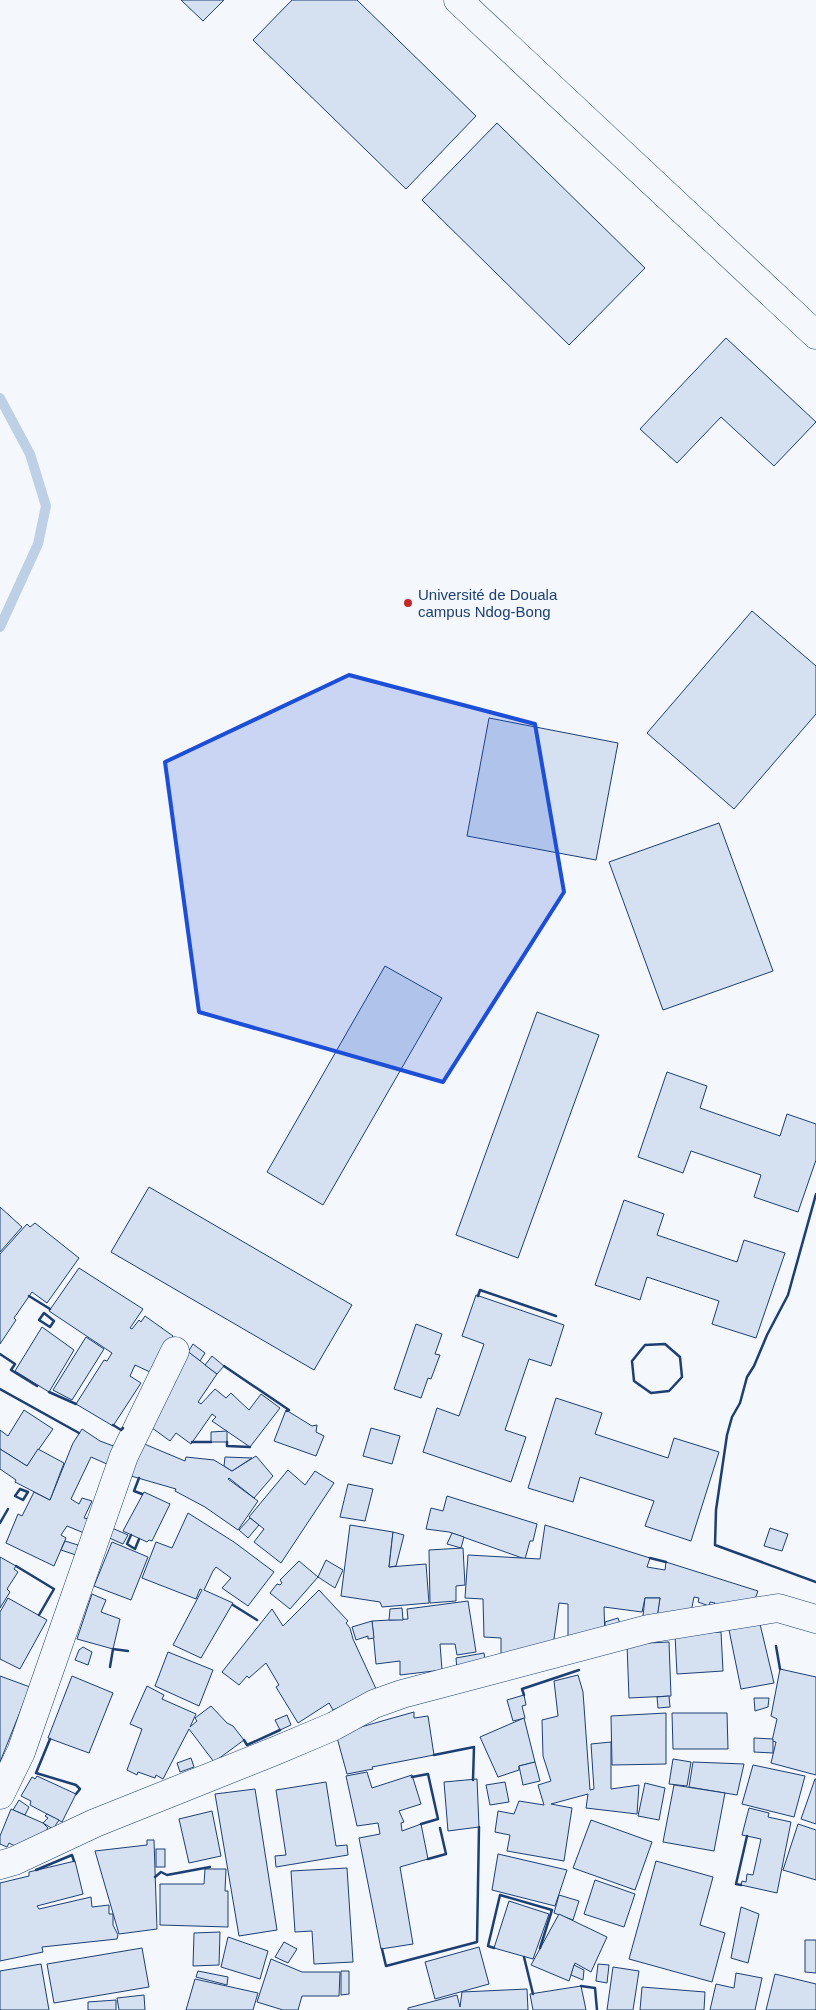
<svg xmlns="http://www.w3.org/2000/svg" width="816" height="2010" font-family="Arial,sans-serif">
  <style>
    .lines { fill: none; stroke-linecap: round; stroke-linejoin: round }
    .stream { stroke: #bed0e5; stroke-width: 10 }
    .building { fill: #d5e0f0; stroke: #1d3f73 }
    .street-casing { stroke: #1d3f73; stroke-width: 29 }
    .street { stroke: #f4f7fb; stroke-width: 28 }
    .wall { stroke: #1d3f73; stroke-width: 2.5 }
    .marked { fill: #1d4ed8; fill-opacity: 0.2; stroke: #1d4ed8; stroke-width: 4; stroke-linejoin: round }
    .poi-dot { fill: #c62828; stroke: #f4f7fb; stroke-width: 2 }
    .labels { text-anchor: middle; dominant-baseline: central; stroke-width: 4; stroke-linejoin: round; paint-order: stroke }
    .poi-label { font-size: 15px; fill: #1d3f73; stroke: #f4f7fb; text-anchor: start }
  </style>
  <rect width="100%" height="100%" fill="#f4f7fb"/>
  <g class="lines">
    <path class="stream" d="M0 398 30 454 46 506 38 544 0 627"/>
  </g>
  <g class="building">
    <path d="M181 0H224L203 21Z"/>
    <path d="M292 0H357L476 116 406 189 253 40Z"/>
    <path d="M497 123 645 268 569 345 422 200Z"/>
    <path d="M726 338 816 422 774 466 721 417 677 463 640 429Z"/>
    <path d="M752 611 816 666V714L734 809 647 733Z"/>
    <path d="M489 718 618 743 596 860 467 836Z"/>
    <path d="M719 823 773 971 663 1010 609 862Z"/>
    <path d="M385 966 442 998 323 1205 267 1172Z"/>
    <path d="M537 1012 599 1035 518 1258 456 1235Z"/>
    <path d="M667 1072 707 1086 700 1108 780 1136 787 1114 816 1124V1160L798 1212 754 1197 761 1175 691 1151 683 1173 638 1157Z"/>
    <path d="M149 1187 352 1305 314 1370 111 1252Z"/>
    <path d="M624 1200 664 1214 657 1235 737 1262 744 1240 785 1253 756 1338 712 1324 719 1301 647 1277 640 1300 595 1285Z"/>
    <path d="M0 1207 22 1227 0 1252Z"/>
    <path d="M35 1223 79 1258 47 1303 32 1292 14 1318 16 1320 0 1344V1254L27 1224 30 1227Z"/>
    <path d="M79 1268 143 1309 130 1328 132 1329 139 1320 141 1322 145 1316 173 1336 150 1372 135 1365 130 1376 141 1383 113 1426 76 1404 104 1360 107 1361 112 1353 49 1311Z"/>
    <path d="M476 1295 564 1325 551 1366 529 1359 505 1430 526 1437 511 1482 423 1452 437 1408 459 1416 484 1344 462 1336Z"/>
    <path d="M416 1324 442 1334 435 1354 440 1355 431 1379 428 1378 421 1398 394 1389Z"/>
    <path d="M42 1327 74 1350 49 1392 15 1371Z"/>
    <path d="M86 1337 104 1349 72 1400 53 1390Z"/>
    <path d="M193 1344 205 1353 200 1361 188 1352Z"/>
    <path d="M186 1350 217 1374 198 1402 201 1404 215 1389 226 1398 231 1393 249 1410 261 1394 280 1408 250 1447 212 1421 216 1417 212 1414 191 1444 176 1433 170 1441 144 1422Z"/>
    <path d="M212 1356 224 1366 217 1374 205 1365Z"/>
    <path d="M556 1398 602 1413 595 1434 668 1458 674 1438 719 1452 691 1541 645 1526 654 1501 580 1477 573 1502 528 1488Z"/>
    <path d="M24 1410 53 1429 27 1466 0 1449V1430L8 1436Z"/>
    <path d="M286 1410 312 1426 317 1425 316 1432 324 1436 316 1456 274 1441Z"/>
    <path d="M371 1428 400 1436 392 1464 363 1456Z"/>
    <path d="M82 1429 100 1441 116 1447 109 1465 91 1457 71 1499 79 1504 82 1498 92 1501 84 1518 89 1519 84 1533 67 1526 61 1535 66 1538 54 1566 6 1543 18 1514 22 1516 34 1492 50 1500 73 1443Z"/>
    <path d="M227 1431V1442H211V1432Z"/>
    <path d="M142 1443 185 1461 186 1457 214 1460 232 1471 256 1456 273 1476 254 1498 229 1478 228 1479 258 1501 238 1530 205 1507 175 1491 176 1489 131 1476Z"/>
    <path d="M0 1449 27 1466 38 1449 64 1463 50 1500 15 1482 16 1480 0 1469Z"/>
    <path d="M225 1457 252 1458 232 1471 224 1466Z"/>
    <path d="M288 1470 305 1485 315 1471 334 1483 281 1563 254 1542 264 1529 249 1517Z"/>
    <path d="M348 1484 373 1489 365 1521 340 1517Z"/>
    <path d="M144 1492 170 1504 152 1541 149 1540 147 1542 123 1531Z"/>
    <path d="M447 1496 537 1524 533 1541H530L525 1559 449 1532 426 1529 431 1508 443 1511Z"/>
    <path d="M188 1513 234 1542 274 1572 248 1606 222 1588 231 1578 216 1567 213 1571 204 1590 233 1603 201 1658 173 1645 202 1590 200 1589 196 1599 142 1578 156 1542 172 1548Z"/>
    <path d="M250 1518 259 1525 248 1538 239 1530Z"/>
    <path d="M350 1525 393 1532 389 1567 426 1564 429 1603 382 1607 380 1602 341 1596Z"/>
    <path d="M545 1525 650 1558 647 1567 665 1570 666 1562 758 1591 753 1604 712 1612 715 1603 710 1602 709 1606 698 1602 699 1598 694 1597 690 1617 657 1616 660 1598H645L642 1612 604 1607 605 1637 568 1640V1604L559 1603 553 1646 501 1656V1638L484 1637 483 1599 465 1598 468 1555 540 1559Z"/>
    <path d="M112 1528 128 1535 123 1544 107 1537Z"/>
    <path d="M770 1528 788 1534 782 1551 764 1546Z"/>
    <path d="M393 1532 404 1535 396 1566 389 1567Z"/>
    <path d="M452 1533 464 1537 461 1548 447 1544Z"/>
    <path d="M65 1541 78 1545 76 1555 61 1550Z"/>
    <path d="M112 1542 148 1557 131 1600 94 1586Z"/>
    <path d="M463 1548 465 1585 456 1586V1601L430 1603 429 1550Z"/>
    <path d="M0 1557 16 1566 14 1569 18 1572 7 1589 10 1592 0 1608Z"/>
    <path d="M326 1560 343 1570 335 1588 318 1577Z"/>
    <path d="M299 1561 318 1577 290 1609 270 1593 277 1584 280 1585 282 1583 280 1580Z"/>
    <path d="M319 1590 348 1621 346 1623 350 1628 353 1639 377 1691 333 1710 329 1703 298 1723 276 1687 279 1685 266 1663 249 1678 247 1676 239 1685 222 1672 272 1609 283 1626Z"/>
    <path d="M92 1594 106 1600 101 1612 120 1619 113 1649 77 1639Z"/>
    <path d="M8 1598 47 1620 20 1669 0 1659V1612Z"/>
    <path d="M645 1598H660L657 1618 643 1616Z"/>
    <path d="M468 1601 476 1652 457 1655 455 1644H440L442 1670 400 1675V1661L376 1664 372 1621 408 1619 407 1609Z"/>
    <path d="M402 1608 403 1620H389L390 1609Z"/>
    <path d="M618 1618 620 1624 605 1633V1622Z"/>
    <path d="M372 1621 374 1638 368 1639V1636L356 1640 352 1627Z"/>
    <path d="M760 1624 774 1683 741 1689 729 1630Z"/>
    <path d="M721 1632 723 1671 677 1674 675 1635Z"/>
    <path d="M669 1642 671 1696 629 1698 627 1644Z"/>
    <path d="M83 1647 92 1652 88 1665 75 1660 79 1650Z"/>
    <path d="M168 1652 213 1670 199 1706 155 1686Z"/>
    <path d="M484 1653 486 1664 457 1670 456 1658Z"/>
    <path d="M780 1669 816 1677V1775L771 1763 776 1742 772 1741 777 1719 771 1716Z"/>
    <path d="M578 1675 583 1692 590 1790 594 1789 591 1744 611 1742V1789L639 1785 637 1814 586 1808 588 1794 551 1804 572 1808 564 1861 507 1851 510 1835 495 1832 498 1811 514 1814 519 1801 544 1805 538 1785 551 1781 543 1756 542 1720 558 1716 554 1681Z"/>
    <path d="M0 1676 30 1687 0 1762Z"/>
    <path d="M72 1676 113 1693 89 1753 48 1738Z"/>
    <path d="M147 1686 164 1695 162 1699 196 1714 190 1727 197 1721 195 1718 211 1706 227 1723 233 1726 244 1740 214 1762 189 1729 163 1779 156 1775 155 1778 138 1772 137 1775 127 1770 142 1729 130 1724Z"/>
    <path d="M524 1695 526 1705 522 1706 525 1718 513 1721 507 1700Z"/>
    <path d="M669 1696 670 1707 658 1708 657 1697Z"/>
    <path d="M754 1698H769L768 1707 755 1711Z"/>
    <path d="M414 1712V1718L428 1716 434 1755 372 1767 373 1769 347 1774 336 1734Z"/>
    <path d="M666 1713V1764L612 1765 611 1716Z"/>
    <path d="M672 1713H727L728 1749H673Z"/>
    <path d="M287 1715 291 1725 280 1730 275 1720Z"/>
    <path d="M524 1718 535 1762 519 1766V1770L498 1777 480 1737Z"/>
    <path d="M754 1738 773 1739V1753L754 1752Z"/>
    <path d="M191 1758 194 1767 180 1772 177 1763Z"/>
    <path d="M673 1759 691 1762 687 1786 669 1784Z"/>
    <path d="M535 1762 540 1781 523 1785 519 1766Z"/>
    <path d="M693 1762 744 1764 737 1795 689 1787Z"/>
    <path d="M753 1765 805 1776 794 1817 742 1804Z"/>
    <path d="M367 1772 372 1788 412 1775 421 1804 399 1811 404 1822 401 1823 402 1831 421 1824 428 1859 400 1867 413 1944 381 1949 359 1838 380 1834 378 1823 357 1826 346 1776Z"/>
    <path d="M37 1776 76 1794 62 1822 30 1805 31 1801 21 1796 32 1777 35 1779Z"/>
    <path d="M477 1779 479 1827 448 1831 444 1782Z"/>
    <path d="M815 1779H816V1824L801 1819Z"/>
    <path d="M326 1782 336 1846 347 1845 348 1855 276 1867 275 1856 286 1855 276 1790Z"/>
    <path d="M505 1782 509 1802 490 1805 486 1785Z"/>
    <path d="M645 1783 665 1788 659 1820 638 1816Z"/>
    <path d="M674 1785 725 1793 714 1851 663 1842Z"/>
    <path d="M255 1789 277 1930 239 1936 215 1794Z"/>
    <path d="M19 1800 29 1807 25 1815 13 1810Z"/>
    <path d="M749 1808 769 1813 768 1817 791 1822 777 1893 741 1885 742 1881 746 1882 747 1874 753 1875 761 1839 742 1835Z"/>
    <path d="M11 1809 43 1823 48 1828 42 1835 17 1847 9 1843 7 1847 0 1844V1836Z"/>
    <path d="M212 1811 221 1856 189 1863 179 1819Z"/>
    <path d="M47 1814 59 1820 53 1829 43 1823 48 1818 45 1816Z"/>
    <path d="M591 1820 652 1842 635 1890 573 1868Z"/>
    <path d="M798 1824 816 1830V1880L783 1870Z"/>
    <path d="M147 1840H154L157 1929 119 1934 95 1851 147 1845Z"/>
    <rect x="156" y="1849" width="9" height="18"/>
    <path d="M498 1854 567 1870 555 1906 492 1890Z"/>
    <path d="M75 1861 83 1894 37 1906 39 1909 91 1897 92 1907 109 1905V1914H113V1925L118 1935 117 1939 42 1947 43 1952 0 1961V1883L29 1876V1872Z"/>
    <path d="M656 1861 713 1877 700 1925 725 1933 712 1982 629 1959Z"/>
    <path d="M347 1868 353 1962 314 1964 312 1931 295 1932 291 1871Z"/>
    <path d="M205 1869H226L225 1891H228V1927L160 1925V1884H204Z"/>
    <path d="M595 1880 635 1894 624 1927 584 1914Z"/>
    <path d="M559 1895 579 1901 573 1920 554 1913Z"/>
    <path d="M509 1901 549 1914 533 1959 494 1948Z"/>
    <path d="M741 1907 759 1914 748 1963 731 1958Z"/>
    <path d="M559 1914 607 1937 591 1972 575 1963 569 1981 531 1965Z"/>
    <path d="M220 1932 219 1965 193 1966 194 1933Z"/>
    <path d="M228 1937 268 1951 260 1979 221 1967Z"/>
    <path d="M805 1940H816V1973L805 1972Z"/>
    <path d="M284 1942 297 1949 288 1963 275 1957Z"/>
    <path d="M479 1947 489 1984 435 1999 425 1962Z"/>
    <path d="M142 1948 149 1987 54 2003 47 1964Z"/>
    <path d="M271 1959 302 1972H340L339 1996H302L298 2010H283L257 2002Z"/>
    <path d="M41 1964 49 2010H0V1971Z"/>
    <path d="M598 1964 609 1965 607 1983 596 1981Z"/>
    <path d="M574 1965 584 1970 583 1980 571 1975Z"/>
    <path d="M613 1967 639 1971 633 2010H607Z"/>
    <path d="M198 1971 228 1977 227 1985 196 1977Z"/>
    <path d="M341 1971H349V1994L341 1995Z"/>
    <path d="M736 1973 762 1978 755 2010H710L716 1984 734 1988Z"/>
    <path d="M775 1974 816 1984V2010H766Z"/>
    <path d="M195 1979 258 1993 253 2010H186Z"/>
    <path d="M581 1986 586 2010H533L530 1994Z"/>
    <path d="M642 1987 705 1992 704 2010H640Z"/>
    <path d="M527 1989 528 2010H408V2008L457 1995 460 2007 462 1992Z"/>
    <path d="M144 1995 145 2010H119L117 1998Z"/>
    <path d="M116 2000V2010H88V2002Z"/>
  </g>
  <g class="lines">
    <g class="street-casing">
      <g id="street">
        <path d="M458 0 816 335"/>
        <path d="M0 1795 21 1752 124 1456 175 1351"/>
        <path d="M0 1865 14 1861 95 1823 275 1751 334 1726 374 1704 402 1694 648 1629 778 1608 816 1619"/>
      </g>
    </g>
    <use href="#street" class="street"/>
    <g class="wall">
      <path d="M816 1194 788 1295 767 1335 754 1366 747 1377 740 1403 732 1417 727 1435 716 1510 715 1545 816 1582"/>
      <path d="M29 1296 50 1309"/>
      <path d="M478 1296 480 1290 556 1316"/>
      <path d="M44 1313 54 1321 50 1327 39 1320Z"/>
      <path d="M665 1344 680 1357 682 1377 669 1391 651 1393 634 1381 632 1361 645 1345Z"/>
      <path d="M0 1354 15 1364 11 1370 37 1386"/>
      <path d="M224 1366 289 1410 287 1411"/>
      <path d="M0 1389 79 1433"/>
      <path d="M49 1392 76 1404"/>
      <path d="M113 1425 121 1430 123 1428"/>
      <path d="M192 1442H211"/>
      <path d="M227 1442V1446L250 1447"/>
      <path d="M139 1478 134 1491 142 1494"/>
      <path d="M20 1489 28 1492 23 1500 15 1496Z"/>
      <path d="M0 1523 8 1509"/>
      <path d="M131 1535 127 1544 135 1549 139 1539"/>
      <path d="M650 1558 666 1562"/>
      <path d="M16 1566 54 1589 39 1615"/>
      <path d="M233 1605 257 1620"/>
      <path d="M776 1646 780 1669"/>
      <path d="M110 1667 113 1649 128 1651"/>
      <path d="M524 1695 522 1689 579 1670"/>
      <path d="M50 1739 36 1773 76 1785 80 1789 76 1794"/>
      <path d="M244 1740 247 1745 280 1730"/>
      <path d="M434 1755 474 1747 473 1780"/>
      <path d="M412 1777 428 1774 438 1819 421 1824"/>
      <path d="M428 1859 446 1854 440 1828"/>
      <path d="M36 1870 72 1855 74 1861"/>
      <path d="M155 1877 161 1872 167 1875 210 1867"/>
      <path d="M741 1885 736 1884 747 1836"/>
      <path d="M494 1948 488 1946 500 1895 552 1910 540 1948"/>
      <path d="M382 1949 386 1966 477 1942 479 1827"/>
      <path d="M524 1957 533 1994"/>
      <path d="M581 1986 595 1988 597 2010"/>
    </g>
  </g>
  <path class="marked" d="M349 675 535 724 564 892 443 1082 199 1012 165 762Z"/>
  <circle class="poi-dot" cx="408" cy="603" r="5"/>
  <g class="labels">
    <g class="poi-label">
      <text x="418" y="594">Université de Douala<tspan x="418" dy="17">campus Ndog-Bong</tspan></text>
    </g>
  </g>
</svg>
